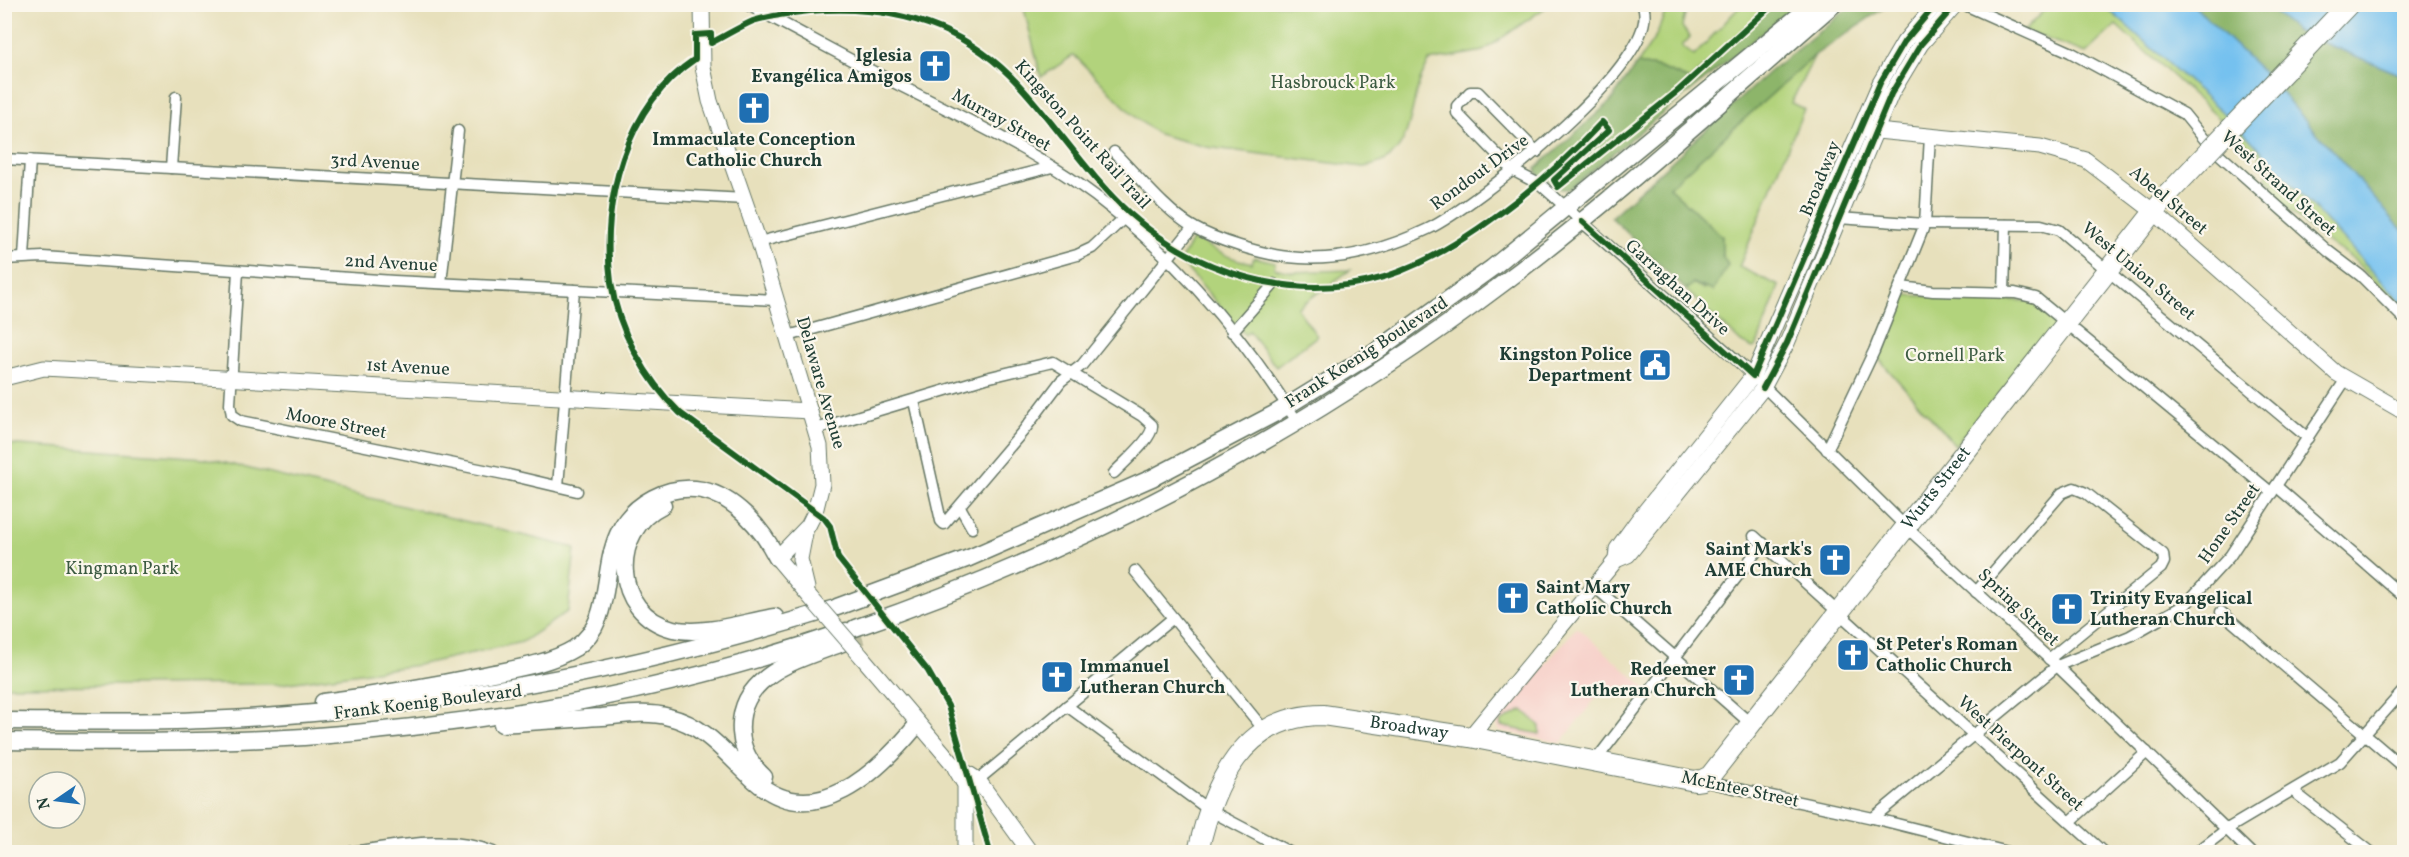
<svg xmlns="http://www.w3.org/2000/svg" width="2409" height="857" font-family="Vollkorn,serif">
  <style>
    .built { fill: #f7d0c9 }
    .green { fill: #b2d37b; stroke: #688858; stroke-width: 1.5 }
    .forest { fill: #8db56b; stroke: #567950; stroke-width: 1.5 }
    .water { fill: #75c1ef; stroke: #4a7f92; stroke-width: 1.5 }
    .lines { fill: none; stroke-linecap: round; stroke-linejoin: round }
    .primary-tunnel { stroke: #bfbfa1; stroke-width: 16; stroke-dasharray: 16 8; stroke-linecap: butt }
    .street-casing { stroke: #657664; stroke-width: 13 }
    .secondary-casing { stroke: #657664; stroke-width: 17 }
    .primary-casing { stroke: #657664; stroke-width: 19 }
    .highway-casing { stroke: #657664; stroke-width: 22 }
    .street { stroke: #fff; stroke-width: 10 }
    .secondary { stroke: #fff; stroke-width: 15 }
    .primary { stroke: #fff; stroke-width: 16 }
    .highway { stroke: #fff; stroke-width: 20 }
    .secondary-bridge-casing { stroke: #657664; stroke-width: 17; stroke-linecap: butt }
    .highway-bridge-casing { stroke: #657664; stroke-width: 22; stroke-linecap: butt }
    .secondary-bridge { stroke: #fff; stroke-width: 15 }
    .highway-bridge { stroke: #fff; stroke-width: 20 }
    .cycleway-casing { stroke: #fbf7ec; stroke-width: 10 }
    .cycleway { stroke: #1b5e20; stroke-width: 6 }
    .labels { text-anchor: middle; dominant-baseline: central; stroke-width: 4.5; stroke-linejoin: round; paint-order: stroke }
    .poi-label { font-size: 18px; font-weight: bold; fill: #1f3d34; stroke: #fbf7ec; text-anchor: end }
    .park-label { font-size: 18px; fill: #3c5b42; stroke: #fbf7ec }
    .street-label { font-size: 18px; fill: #1f3d34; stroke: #fbf7ec }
  </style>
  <rect width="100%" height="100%" fill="#fbf7ec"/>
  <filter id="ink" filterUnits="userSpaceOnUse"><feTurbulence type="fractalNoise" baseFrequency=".0167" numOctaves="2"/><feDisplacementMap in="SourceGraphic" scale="12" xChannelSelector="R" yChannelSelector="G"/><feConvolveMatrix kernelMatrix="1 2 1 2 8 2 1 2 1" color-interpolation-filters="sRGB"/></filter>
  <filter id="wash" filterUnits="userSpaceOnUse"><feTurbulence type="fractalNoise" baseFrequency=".008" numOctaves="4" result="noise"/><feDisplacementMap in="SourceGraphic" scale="24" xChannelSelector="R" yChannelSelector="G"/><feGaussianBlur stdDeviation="1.35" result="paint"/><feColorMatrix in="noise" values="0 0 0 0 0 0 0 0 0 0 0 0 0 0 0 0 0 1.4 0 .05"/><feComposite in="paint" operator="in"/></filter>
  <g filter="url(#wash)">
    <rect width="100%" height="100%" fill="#e7e0bc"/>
    <path class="built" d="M1577 627 1646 688 1640 693 1628 685 1614 699 1602 690 1561 743 1498 730 1495 723Z"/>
    <g class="green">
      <path d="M1023 5V4L1549 5 1483 51 1429 61C1426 69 1420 78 1418 87 1408 121 1409 162 1363 167L1206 147 1158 134 1136 118 1074 55 1041 77Z"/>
      <path d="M1668 5H1687L1682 27 1690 37 1682 46 1694 56 1741 5H1752L1757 9 1761 5H1773L1690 80 1657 67 1637 64 1656 36Z"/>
      <path d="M2049 5H2104L2239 127 2404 305V313L2354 260 2314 233 2271 193 2274 185 2266 177 2268 167 2253 149 2116 25 2086 53 2024 31Z"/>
      <path d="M1815 55 1791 103 1804 109 1739 267 1779 286 1757 345 1753 348 1741 342 1686 290 1692 283 1704 289 1728 265 1722 255V236L1669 187Z"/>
      <path d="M1859 140 1864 142 1773 357 1769 355Z"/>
      <path d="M1195 235 1202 236 1201 242C1216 252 1234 260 1252 263L1254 257 1275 262 1274 268 1292 272 1350 270 1297 308 1317 336 1276 367 1249 331 1245 335 1180 261Z"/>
      <path d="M1903 295 2031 301 2061 322 1955 445 1878 358Z"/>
      <path d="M5 444 205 458 575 548 568 611 522 642 418 665 281 684 5 686Z"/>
      <path d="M1523 710 1540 726V734L1501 726 1500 722Z"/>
    </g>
    <g class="forest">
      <path d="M1773 5H1797L1569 189H1560L1537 173 1536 168 1610 102 1637 64 1657 67 1690 80Z"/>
      <path d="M1852 5H1888L1815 55 1669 187 1722 236V255L1728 265 1713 291 1693 283 1686 290 1611 217 1769 72Z"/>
      <path d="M2193 5H2262L2281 17 2297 32 2404 76V232L2263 72Z"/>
    </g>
    <g class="water">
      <path d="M2104 5H2193L2263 72 2404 232V305L2239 127Z"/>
      <path d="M2262 5H2404V76L2296 31 2281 17Z"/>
    </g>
  </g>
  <g filter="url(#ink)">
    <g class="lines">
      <path class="primary-tunnel" d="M853 639 862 636"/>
      <g class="street-casing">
        <g id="street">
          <path d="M746 4C800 32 853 62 907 89 962 117 1019 144 1070 178 1162 240 1240 330 1298 423"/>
          <path d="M1963 4 2070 52 2184 114 2210 146 2328 251 2361 276 2404 319"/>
          <path d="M1114 152C1135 173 1168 213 1193 227 1216 240 1261 254 1288 257 1337 263 1384 250 1428 229 1472 208 1669 57 1642 4"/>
          <path d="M1537 152 1478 92H1470L1457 106V113L1512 170 1541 185 1744 367 1905 526 2057 666 2250 852"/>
          <path d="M4 159 745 199"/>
          <path d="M171 168 176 97"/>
          <path d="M1838 218 1925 224 2041 225 2059 230 2308 438"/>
          <path d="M759 242 1052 167"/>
          <path d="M24 257 30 160"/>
          <path d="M4 259 43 257 394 281 776 300"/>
          <path d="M238 271 230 404 232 415 241 421 509 475 577 491"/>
          <path d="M441 283 458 131"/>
          <path d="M1901 287 1933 291 2015 293 2036 298 2272 493"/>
          <path d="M2004 293 2006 225"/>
          <path d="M1232 332 1274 284"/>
          <path d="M788 336 1077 255 1092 248 1123 219"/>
          <path d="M914 401 941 521 944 524 1024 430 1061 381 1082 365 1193 227"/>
          <path d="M816 429 986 378 1053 362 1142 416 1152 425C1154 438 1123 463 1114 473"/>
          <path d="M1827 450 1874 351 1925 224 1930 136"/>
          <path d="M558 486 574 290"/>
          <path d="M2276 486 2404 597"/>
          <path d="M960 507 972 528"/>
          <path d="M1754 536 2103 852"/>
          <path d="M1135 571 1265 731"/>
          <path d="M1596 588 1750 723"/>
          <path d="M1976 592 2062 493 2074 488 2086 493 2163 554 2164 562 2161 568 2049 659"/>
          <path d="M2221 612 2404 768"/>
          <path d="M1067 706 1209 810 1289 852"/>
          <path d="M1596 760 1763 543"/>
          <path d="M978 780 1173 618"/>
          <path d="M1702 781 1873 818 2008 852"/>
          <path d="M2293 791 2371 852"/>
          <path d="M1873 818 2057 666 2130 636 2186 604 2230 556 2346 379"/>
          <path d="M2070 822 2147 752"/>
          <path d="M351 852C396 846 449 834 493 852"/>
          <path d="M2197 852 2227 829 2340 762 2404 690"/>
        </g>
      </g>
      <g class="secondary-casing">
        <g id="secondary">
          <path d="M702 4 703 67 710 101 759 242 820 446 822 484 815 512 808 526 777 558 810 597"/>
          <path d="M1867 130 2040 147 2086 160 2154 212 2336 373 2404 412"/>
          <path d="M4 378 44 368 810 411"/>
          <path d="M805 533 800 559 807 588"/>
          <path d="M1616 560 1617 549 1638 520 1753 376 1880 83 1904 42 1936 4"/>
          <path d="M862 657 953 764 978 780 1030 852"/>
          <path d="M1470 737 1616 560 1628 555 1763 388 1787 343 1891 94 1921 44 1956 4"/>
          <path d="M955 768 965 785V852"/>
        </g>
      </g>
      <g class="primary-casing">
        <g id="primary">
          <path d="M663 505C609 531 612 614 673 629 704 636 744 622 775 617"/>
          <path d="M837 607 969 558 1152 478 1274 414 1375 352 1492 268 1813 4"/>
          <path d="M855 628C1090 547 1309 430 1506 281 1620 195 1726 97 1834 4"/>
          <path d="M323 702C377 695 430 686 484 675 513 669 549 664 575 648 627 613 585 533 653 498 668 490 685 487 702 490 735 497 762 528 777 558"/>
          <path d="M4 721C71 721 138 723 204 720 418 712 628 672 832 609"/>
          <path d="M502 724C535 722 568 719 602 717 624 715 648 711 669 717 707 726 728 757 755 781 815 834 879 771 917 725"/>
          <path d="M4 741C104 742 204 743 304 737 488 724 672 691 846 631"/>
          <path d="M764 777C751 765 742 750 741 732 737 673 802 659 845 642"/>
        </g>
      </g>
      <g class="highway-casing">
        <g id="highway">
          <path id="s1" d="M1198 852C1213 784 1243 715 1323 715L1470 737 1695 781 1702 780 1710 776 2168 194"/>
        </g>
      </g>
      <use href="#street" class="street"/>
      <use href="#secondary" class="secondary"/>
      <use href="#primary" class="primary"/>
      <use href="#highway" class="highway"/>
      <g class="secondary-bridge-casing">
        <path id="secondary-bridge" d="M810 597 862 657"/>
      </g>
      <g class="highway-bridge-casing">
        <path id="highway-bridge" d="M2168 194 2349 4"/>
      </g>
      <use href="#secondary-bridge" class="secondary-bridge"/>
      <use href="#highway-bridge" class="highway-bridge"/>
      <g class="cycleway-casing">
        <g id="cycleway">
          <path d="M1582 221 1753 376 1880 83 1904 42 1936 4"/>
          <path d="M1763 388 1787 343 1891 94 1921 44 1956 4"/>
          <path d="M990 852 948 706 928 671 838 558 830 526 824 518 680 413C645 379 618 330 611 282 600 203 626 105 695 59V35L711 34V43C725 36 739 27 753 21 761 18 771 17 779 15 870 0 955 15 1019 85 1057 126 1088 175 1129 213 1197 274 1295 304 1384 277 1460 253 1548 180 1602 122L1609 130 1554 180 1558 187 1679 90 1773 4"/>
        </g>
      </g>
      <use href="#cycleway" class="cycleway"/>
    </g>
  </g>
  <defs>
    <g id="church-square" transform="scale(1.725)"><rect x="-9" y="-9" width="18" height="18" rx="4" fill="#1f6fb2" stroke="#fbf7ec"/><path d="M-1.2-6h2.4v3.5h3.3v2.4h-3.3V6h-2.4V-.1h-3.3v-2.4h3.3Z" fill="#fff"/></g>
    <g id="civic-square" transform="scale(1.725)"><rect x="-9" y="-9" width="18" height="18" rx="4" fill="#1f6fb2" stroke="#fbf7ec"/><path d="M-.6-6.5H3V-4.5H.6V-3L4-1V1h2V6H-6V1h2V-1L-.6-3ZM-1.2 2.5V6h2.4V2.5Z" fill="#fff"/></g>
  </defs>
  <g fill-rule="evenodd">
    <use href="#church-square" x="935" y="66"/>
    <use href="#church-square" x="754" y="108"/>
    <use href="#civic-square" x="1655" y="365"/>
    <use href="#church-square" x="1835" y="560"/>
    <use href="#church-square" x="1513" y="598"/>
    <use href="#church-square" x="2067" y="609"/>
    <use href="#church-square" x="1853" y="655"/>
    <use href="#church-square" x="1057" y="677"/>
    <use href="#church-square" x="1739" y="680"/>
  </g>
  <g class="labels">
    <g class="poi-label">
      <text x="912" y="56">Iglesia<tspan x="912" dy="21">Evangélica Amigos</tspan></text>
      <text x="754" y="140" text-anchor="middle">Immaculate Conception<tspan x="754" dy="21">Catholic Church</tspan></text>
      <text x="1632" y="355">Kingston Police<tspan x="1632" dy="21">Department</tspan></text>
      <text x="1812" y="550">Saint Mark's<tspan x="1812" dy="21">AME Church</tspan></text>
      <text x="1536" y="588" text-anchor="start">Saint Mary<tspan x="1536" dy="21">Catholic Church</tspan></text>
      <text x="2090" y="599" text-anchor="start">Trinity Evangelical<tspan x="2090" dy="21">Lutheran Church</tspan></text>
      <text x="1876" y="645" text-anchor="start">St Peter's Roman<tspan x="1876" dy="21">Catholic Church</tspan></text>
      <text x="1080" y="667" text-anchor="start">Immanuel<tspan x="1080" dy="21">Lutheran Church</tspan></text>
      <text x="1716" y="670">Redeemer<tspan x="1716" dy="21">Lutheran Church</tspan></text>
    </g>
    <g class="park-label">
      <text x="1333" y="83">Hasbrouck Park</text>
      <text x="1955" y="356">Cornell Park</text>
      <text x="122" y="569">Kingman Park</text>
    </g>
    <g class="street-label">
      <text transform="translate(1001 121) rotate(29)">Murray Street</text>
      <text transform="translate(1082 135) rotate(48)">Kingston Point Rail Trail</text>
      <text transform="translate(375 163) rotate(3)">3rd Avenue</text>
      <text transform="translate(1480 173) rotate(-36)">Rondout Drive</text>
      <text transform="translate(1821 179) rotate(-68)">Broadway</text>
      <text transform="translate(2278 184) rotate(42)">West Strand Street</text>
      <text transform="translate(2168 201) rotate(40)">Abeel Street</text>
      <text transform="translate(391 264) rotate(3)">2nd Avenue</text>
      <text transform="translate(2138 272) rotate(40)">West Union Street</text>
      <text transform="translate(1677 288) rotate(42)">Garraghan Drive</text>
      <text transform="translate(1367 353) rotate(-33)">Frank Koenig Boulevard</text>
      <text transform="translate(408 368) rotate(3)">1st Avenue</text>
      <text transform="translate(820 383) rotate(74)">Delaware Avenue</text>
      <text transform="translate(336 424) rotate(11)">Moore Street</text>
      <text stroke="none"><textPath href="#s1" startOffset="963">Wurts Street</textPath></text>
      <text transform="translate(2230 524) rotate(-55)">Hone Street</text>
      <text transform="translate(2018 608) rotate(43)">Spring Street</text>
      <text transform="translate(428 703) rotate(-7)">Frank Koenig Boulevard</text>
      <text stroke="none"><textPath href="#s1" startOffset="290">Broadway</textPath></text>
      <text transform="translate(2020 754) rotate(42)">West Pierpont Street</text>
      <text transform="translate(1740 790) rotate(12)">McEntee Street</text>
    </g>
  </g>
  <rect width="2409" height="857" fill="none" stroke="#fbf7ec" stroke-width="24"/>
  <g transform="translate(57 800) rotate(256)"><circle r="28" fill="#fbf7ec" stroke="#a3ada2" stroke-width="1.5"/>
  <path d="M0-4.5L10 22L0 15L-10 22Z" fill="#1f6fb2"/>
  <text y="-9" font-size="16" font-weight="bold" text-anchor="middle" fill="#1f3d34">N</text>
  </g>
</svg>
